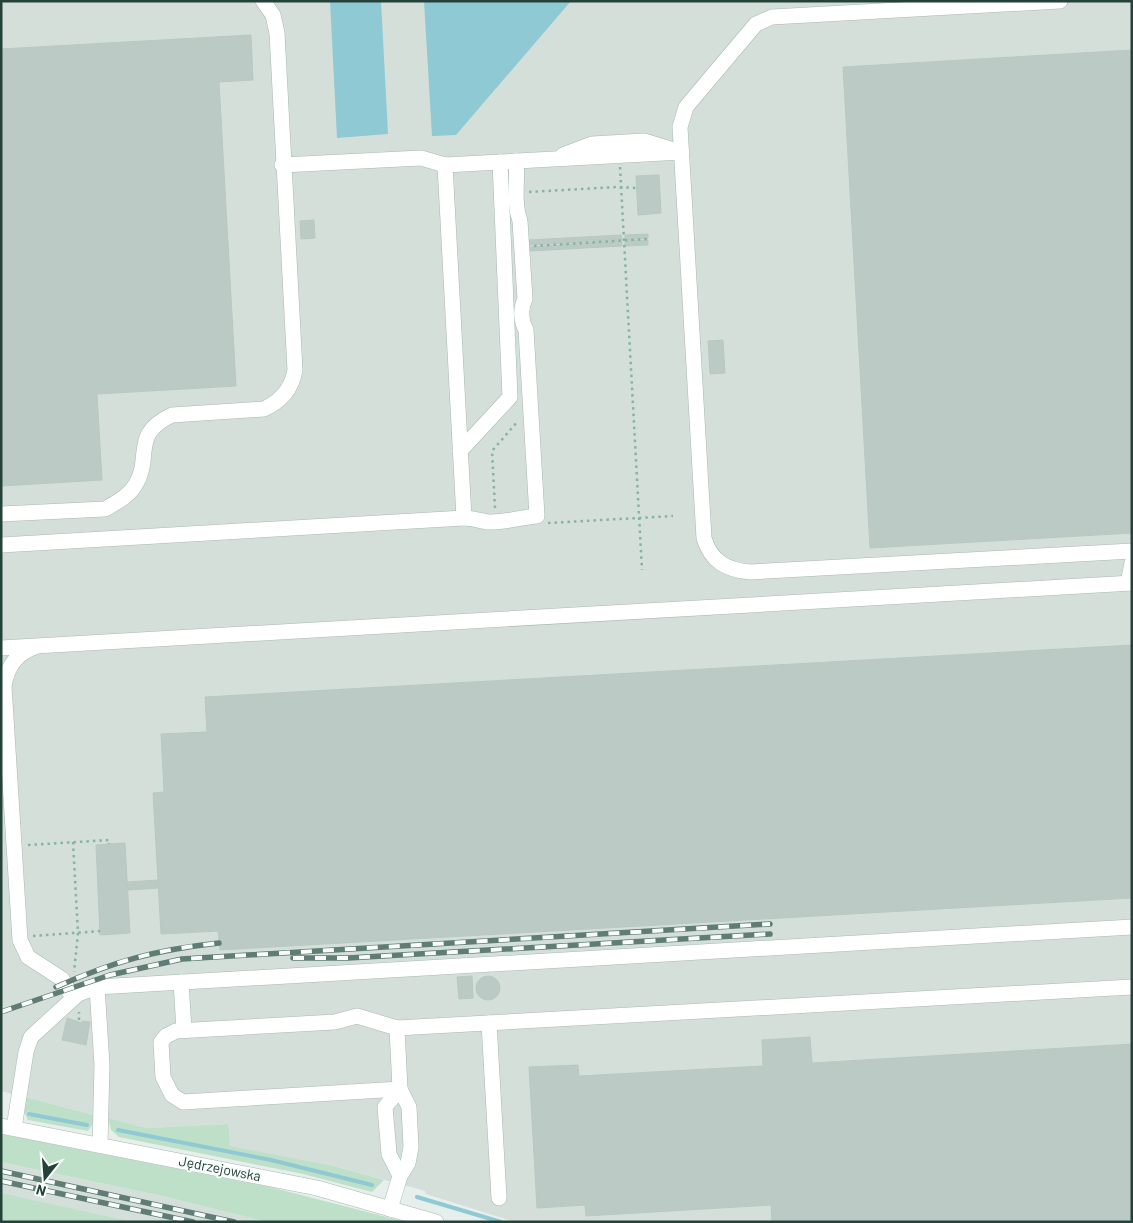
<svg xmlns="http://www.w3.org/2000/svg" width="1133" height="1223" font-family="Barlow,sans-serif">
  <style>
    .built { fill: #d4dfda }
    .green { fill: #bfe0c8 }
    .water { fill: #8ec9d4 }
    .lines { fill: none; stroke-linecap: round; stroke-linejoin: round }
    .stream { stroke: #8ec9d4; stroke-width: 4 }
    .building { fill: #bbcac4; stroke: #b8c9c2 }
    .minor-casing { stroke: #a8b8b2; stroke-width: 16 }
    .path { stroke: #86b3a5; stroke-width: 2.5; stroke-dasharray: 2.5 4; stroke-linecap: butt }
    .minor { stroke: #fff; stroke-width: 15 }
    .rail-casing { stroke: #5f7d75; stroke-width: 5.5 }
    .rail { stroke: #f7fbf9; stroke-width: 4; stroke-dasharray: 11; stroke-linecap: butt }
    .labels { text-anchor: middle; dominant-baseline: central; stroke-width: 4; stroke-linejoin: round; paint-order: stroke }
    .street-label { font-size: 14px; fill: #24423a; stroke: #f7fbf9 }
  </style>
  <rect width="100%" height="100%" fill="#e6efeb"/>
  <g class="built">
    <path d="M1 1H1132V1222H515L426 1194 425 1191 418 1189 334 1166 229 1146 227 1124 146 1128 1 1091Z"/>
    <path d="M1 1162 162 1196 267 1222H1Z"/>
  </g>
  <g class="green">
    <path d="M25 1097 94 1115 92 1125 88 1131 28 1120 24 1112Z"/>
    <path d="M108 1118 146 1128 228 1124 230 1146 334 1166 384 1180 372 1192 303 1174 119 1137 111 1130Z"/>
    <path d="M1 1134 270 1187 406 1222H267L162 1196 1 1162Z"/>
    <path d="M1 1193 10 1195 132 1222H1Z"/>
  </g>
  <g class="water">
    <path d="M330 1H381L388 134 337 138Z"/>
    <path d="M424 1H571L456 135 432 136Z"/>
  </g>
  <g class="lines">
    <g class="stream">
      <path d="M29 1114 87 1125"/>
      <path d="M118 1130 271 1160 372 1185"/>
      <path d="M417 1197 501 1222"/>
    </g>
  </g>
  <g class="building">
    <path d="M251 35 253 80 219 82 236 386 97 394 102 480 1 486V49Z"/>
    <path d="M1132 50V533L870 548 843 67Z"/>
    <path d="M659 175 661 213 638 215 636 176Z"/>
    <path d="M314 220 315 238 301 239 300 221Z"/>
    <path d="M648 234V238L625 240V235Z"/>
    <path d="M621 235 622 240 529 245V240Z"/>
    <path d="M648 240V245L625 246V241Z"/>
    <path d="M622 241V246L530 251 529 247Z"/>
    <path d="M723 340 725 373 710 374 708 341Z"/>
    <path d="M1132 645V898L220 950 218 931 161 934 153 793 164 792 161 734 207 732 205 697Z"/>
    <path d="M125 843 130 933 100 935 96 845Z"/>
    <path d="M158 880 159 888 128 890 127 882Z"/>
    <circle cx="488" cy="988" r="12"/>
    <path d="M472 976 473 998 459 999 457 977Z"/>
    <path d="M67 1018 82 1023V1021L90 1022 86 1045 62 1040Z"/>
    <path d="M810 1037 812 1063 1132 1044V1222H772L771 1205 586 1216 585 1205 537 1208 529 1067 578 1065 579 1076 763 1066 762 1040Z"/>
  </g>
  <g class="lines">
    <g class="minor-casing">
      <g id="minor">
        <path d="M1060 1 772 17 756 24 686 107 680 127 704 538C711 562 727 570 750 572L1132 551"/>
        <path d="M563 155 592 144 644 141 673 150"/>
        <path d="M282 165 421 158 445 165"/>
        <path d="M460 451 510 397 500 162"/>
        <path d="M1 514 105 509C117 502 129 496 136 484 152 456 131 434 172 415L264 409C281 401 292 389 295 370L277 33 273 15 263 1"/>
        <path d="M464 518C472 518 480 521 488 522 505 523 521 517 537 516L526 330C521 321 520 309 525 299L520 221C513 202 518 182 516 161"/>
        <path d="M1 545 464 518 445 165 682 152"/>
        <path d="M1128 583 1132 563"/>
        <path d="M35 647C17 653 7 667 4 686L20 940 28 957 62 979 73 998"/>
        <path d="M1 648 1132 583"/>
        <path d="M181 982 184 1030"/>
        <path d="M97 987 102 1065 100 1145"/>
        <path d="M489 1023 499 1198"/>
        <path d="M397 1028 357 1016 335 1022 176 1031 166 1036 161 1042 163 1077 172 1095 183 1102 400 1089"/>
        <path d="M1 1126 317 1188 436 1222"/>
        <path d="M14 1128 26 1052 31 1037 78 994 97 987 1132 927"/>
        <path d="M400 1176 389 1154 385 1107 400 1089"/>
        <path d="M390 1209 400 1176 408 1163 411 1147 409 1107 400 1089 397 1028 1132 987"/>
      </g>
    </g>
    <g class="path">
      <path d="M620 167 642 570"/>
      <path d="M529 192 616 187 637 188"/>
      <path d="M534 246 647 239"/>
      <path d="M495 508 492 451 518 421"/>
      <path d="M548 523 673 516"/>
      <path d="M73 842 78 933 74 972"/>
      <path d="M28 845 109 840V844"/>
      <path d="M33 936 100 931"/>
      <path d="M79 1020V1012"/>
    </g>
    <use href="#minor" class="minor"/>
    <g class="rail-casing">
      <g id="rail">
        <path d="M293 958H348L770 934"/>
        <path d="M56 987C115 961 155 950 219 943"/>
        <path d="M1 1012 110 975 182 959 770 924"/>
        <path d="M1 1171 234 1222"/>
        <path d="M1 1181 193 1222"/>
      </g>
    </g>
    <use href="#rail" class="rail"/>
  </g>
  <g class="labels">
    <g class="street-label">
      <text transform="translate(220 1168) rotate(11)">Jędrzejowska</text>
    </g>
  </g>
  <rect width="1133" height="1223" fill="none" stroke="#24423a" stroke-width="5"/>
  <g transform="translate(45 1178) rotate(197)" stroke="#f7fbf9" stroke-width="4" paint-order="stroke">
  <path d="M0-4L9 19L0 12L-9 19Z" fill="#24423a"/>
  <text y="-8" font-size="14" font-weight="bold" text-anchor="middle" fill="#24423a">N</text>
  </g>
</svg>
